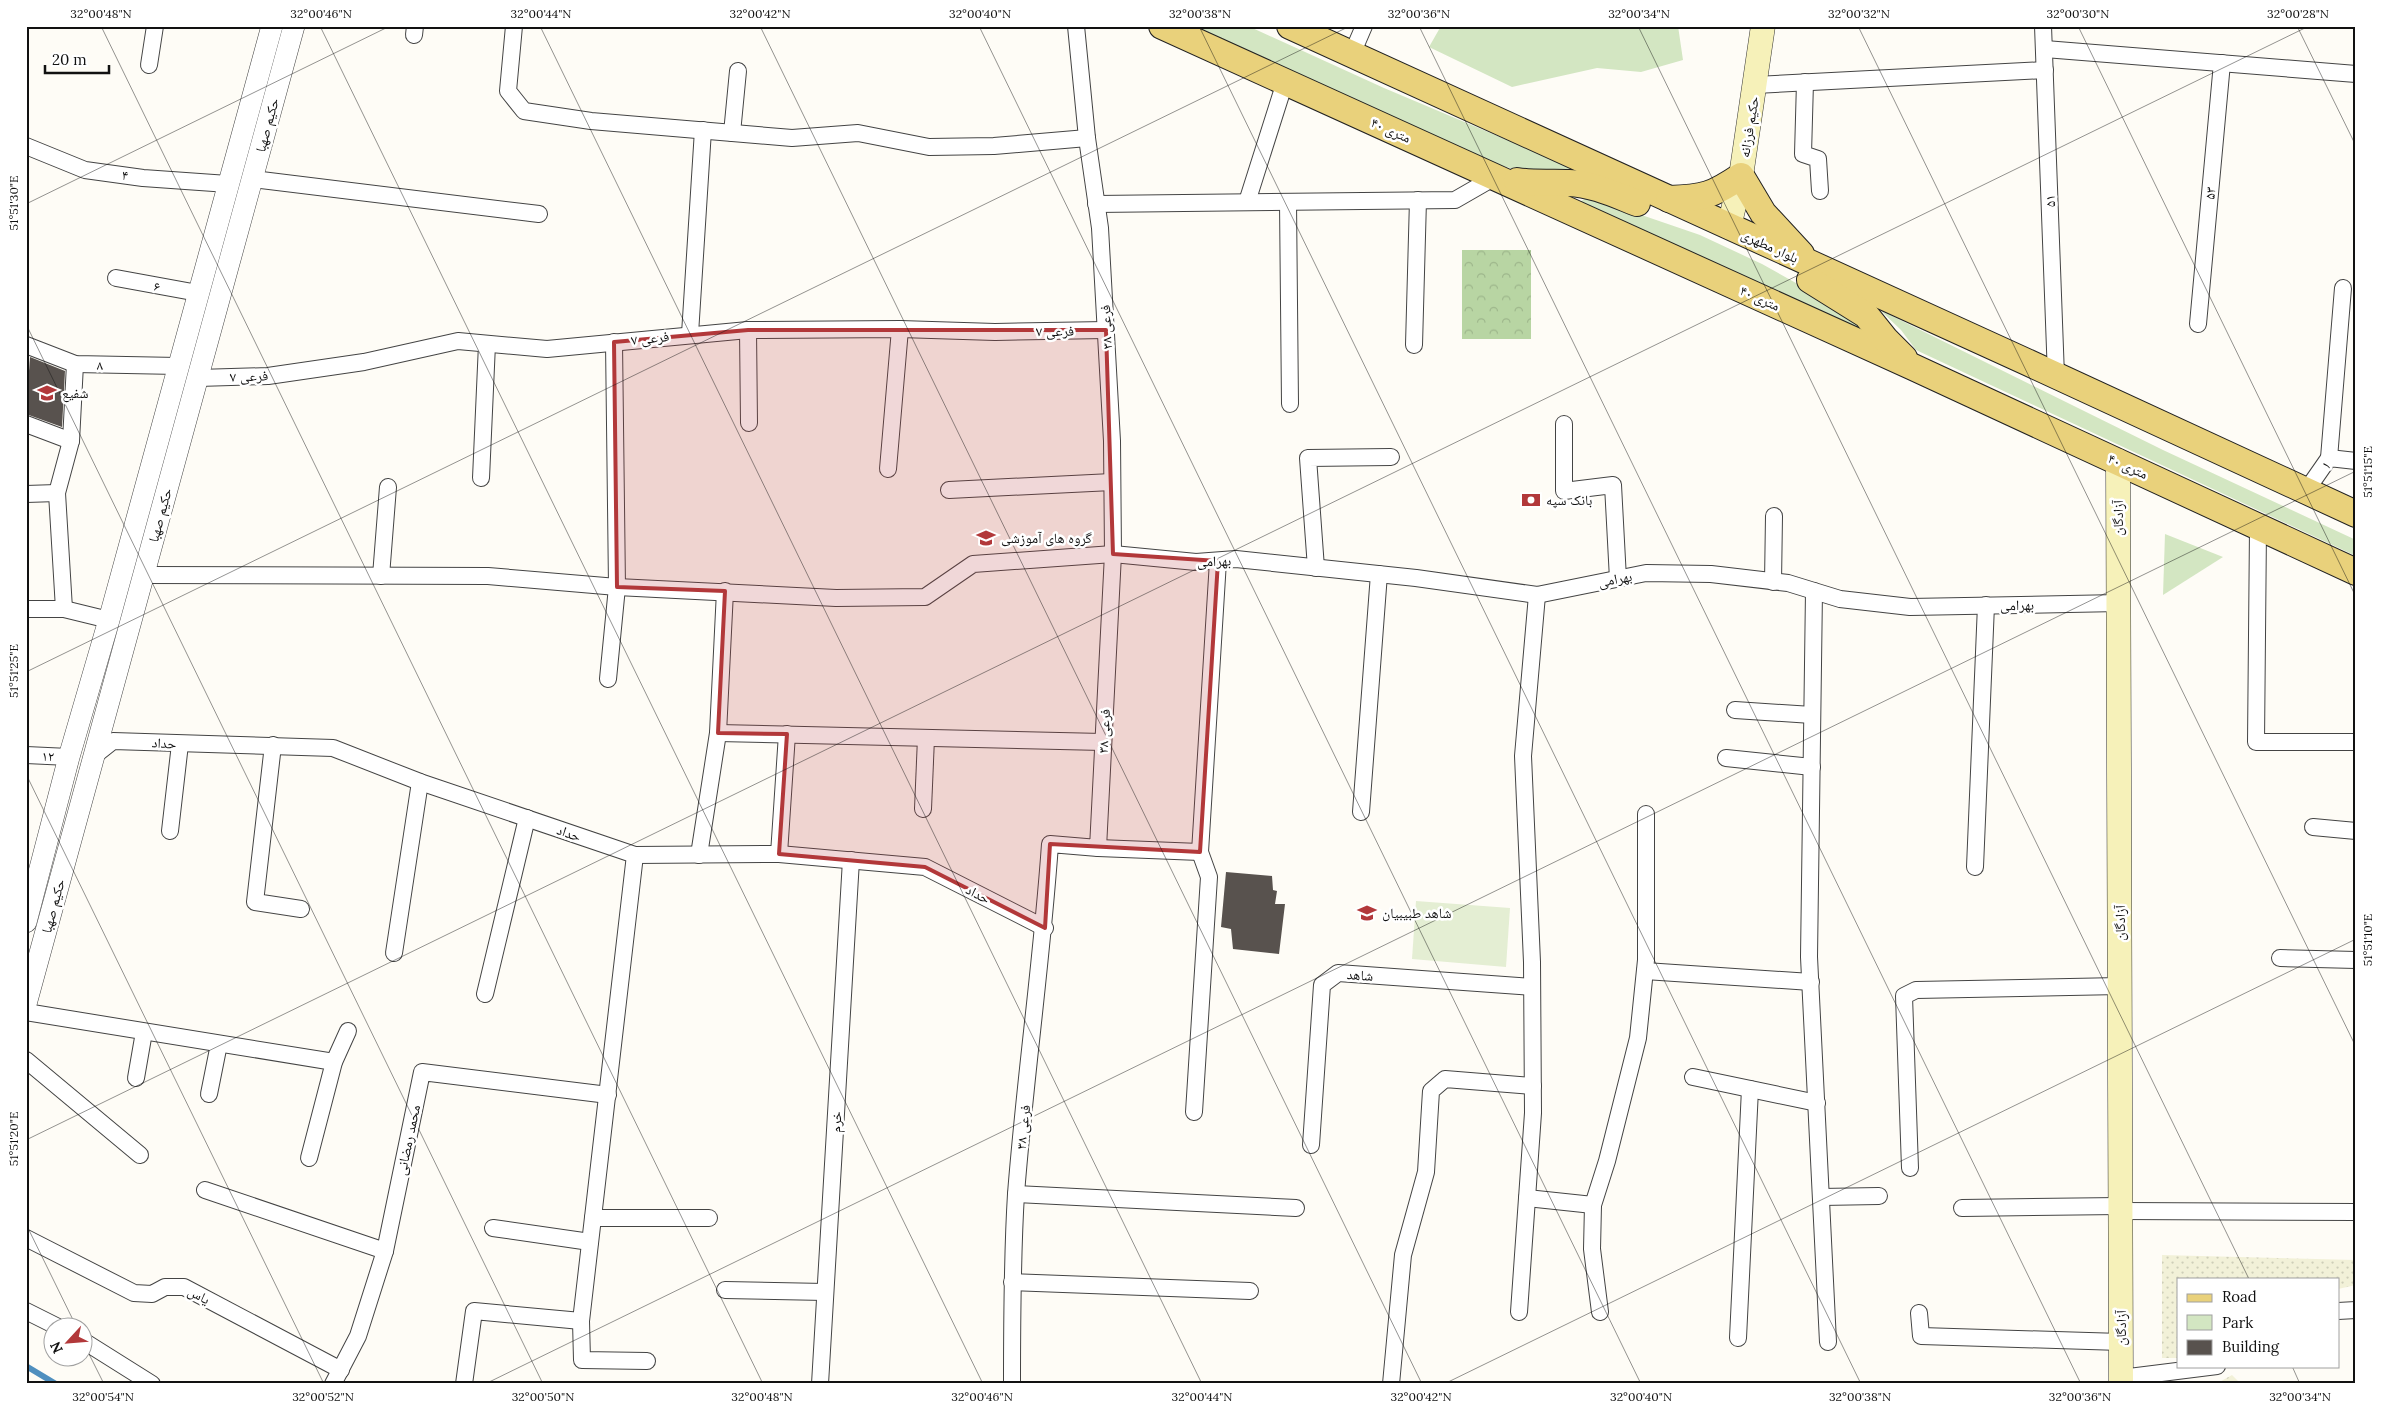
<svg xmlns="http://www.w3.org/2000/svg" width="2382" height="1410" font-family="Lora,'Noto Naskh Arabic',serif">
  <style>
    .farmland { fill: url(#farmland-dots) }
    .green { fill: #d3e6c2 }
    .forest { fill: url(#forest-crowns) }
    .pitch { fill: #e4eed3 }
    .lines { fill: none; stroke-linecap: round; stroke-linejoin: round }
    .stream { stroke: #4f8fbf; stroke-width: 6 }
    .building { fill: #58524e }
    .minor-casing { stroke: #444; stroke-width: 18 }
    .tertiary-casing { stroke: #444; stroke-width: 22 }
    .secondary-casing { stroke: #333; stroke-width: 25 }
    .primary-casing { stroke: #222; stroke-width: 28 }
    .minor { stroke: #fff; stroke-width: 16 }
    .tertiary { stroke: #fff; stroke-width: 21 }
    .secondary { stroke: #f6f1b9; stroke-width: 24 }
    .primary { stroke: #e9d17b; stroke-width: 26 }
    .marked { fill: #b2383a; fill-opacity: 0.2; stroke: #b2383a; stroke-width: 4; stroke-linejoin: round }
    .ticks { fill: none; stroke: #111; stroke-width: 1; stroke-opacity: 0.45 }
    .labels { text-anchor: middle; dominant-baseline: central; stroke-width: 5; stroke-linejoin: round; paint-order: stroke }
    .street-label { font-size: 14px; fill: #111; stroke: #fff }
    .poi-label { font-size: 14px; fill: #111; stroke: #fff; text-anchor: start }
    .neatline { fill: none; stroke: #111; stroke-width: 2 }
    .ticks-label { font-size: 12px; text-anchor: middle; fill: #111 }
  </style>
  <defs>
    <pattern id="farmland-dots" width="8" height="8" patternUnits="userSpaceOnUse" patternTransform="scale(1.25)"><rect width="8" height="8" fill="#f2f1d8"/><path d="M2 2h.1M6 6h.1" fill="none" stroke="#ceceb8" stroke-width="1.8" stroke-linecap="round"/></pattern>
    <pattern id="forest-crowns" width="20" height="18" patternUnits="userSpaceOnUse" patternTransform="scale(1.25)"><rect width="20" height="18" fill="#b8d5a3"/><path d="M2 6a3 3 0 1 1 6 0M12 15a3 3 0 1 1 6 0" fill="none" stroke="#9db68b"/></pattern>
  </defs>
  <rect width="100%" height="100%" fill="#fefcf6"/>
  <g class="farmland">
    <path d="M2162 1255 2356 1260V1285L2338 1289V1279H2178V1358H2162Z"/>
    <path d="M2232 1375 2241 1384H2216Z"/>
  </g>
  <g class="green">
    <path d="M1183 26H1248L1384 88 1578 170H1516L1478 158Z"/>
    <path d="M1441 26H1678L1683 60 1641 72 1597 68 1512 87 1429 47Z"/>
    <path d="M1589 197 1700 235 1762 264 1846 311 1876 343 1577 203Z"/>
    <path d="M1880 310 2163 450 2356 540V556L1916 350 1901 330Z"/>
    <path d="M2165 534 2223 557 2163 595Z"/>
  </g>
  <rect class="forest" x="1462" y="250" width="69" height="89"/>
  <path class="pitch" d="M1416 901 1510 908 1506 967 1412 959Z"/>
  <g class="lines">
    <path class="stream" d="M26 1366 56 1384"/>
  </g>
  <g class="building">
    <path d="M30 357 65 371 62 427 26 414Z"/>
    <path d="M1226 872 1272 876 1273 890 1277 891 1275 904H1285L1279 954 1233 949 1231 929 1221 927Z"/>
  </g>
  <g class="lines">
    <g class="minor-casing">
      <g id="minor">
        <path d="M514 26 508 91 524 111 591 121 792 138 858 133 929 147 994 146 1087 138"/>
        <path d="M2043 26 2056 376"/>
        <path d="M414 35 415 26"/>
        <path d="M2045 49 2356 74"/>
        <path d="M1352 54 1364 26"/>
        <path d="M149 65 155 26"/>
        <path d="M1805 82 1803 154 1818 159 1820 191"/>
        <path d="M1755 85 2045 70"/>
        <path d="M732 133 738 71"/>
        <path d="M26 146 85 170 143 178 228 184"/>
        <path d="M253 179 539 214"/>
        <path d="M1247 202 1285 82"/>
        <path d="M1288 202 1290 404"/>
        <path d="M1096 204 1455 200 1495 177"/>
        <path d="M116 278 198 293"/>
        <path d="M2198 324 2222 63"/>
        <path d="M748 330 749 423"/>
        <path d="M690 334 703 130"/>
        <path d="M26 345 75 364 178 366"/>
        <path d="M1414 345 1418 200"/>
        <path d="M198 378 268 376 364 362 458 341 547 349 748 330 900 329 995 332 1106 330"/>
        <path d="M26 424 71 441"/>
        <path d="M1564 424V491L1613 485 1618 579"/>
        <path d="M2329 458 2343 288"/>
        <path d="M888 469 900 329"/>
        <path d="M481 478 487 344"/>
        <path d="M949 490 1112 482"/>
        <path d="M2306 491 2329 458 2356 461"/>
        <path d="M26 494 57 493"/>
        <path d="M2258 528 2256 742H2356"/>
        <path d="M1316 568 1308 458 1391 457"/>
        <path d="M144 575 488 576 617 587 836 598 925 597 973 564 1113 554 1196 562 1236 559 1416 578 1537 595 1646 573 1711 574 1788 583 1840 599 1910 607 2119 603"/>
        <path d="M381 576 388 487"/>
        <path d="M1773 582 1774 516"/>
        <path d="M1814 591 1809 957 1828 1342"/>
        <path d="M26 609H64L109 620"/>
        <path d="M64 609 57 493 71 441 75 364"/>
        <path d="M608 679 617 587 614 342"/>
        <path d="M1735 710 1812 715"/>
        <path d="M718 733 1103 742"/>
        <path d="M273 745 255 902 301 909"/>
        <path d="M26 755 69 757"/>
        <path d="M94 756 113 741 333 748 420 782 635 855 779 854 925 867 1045 928"/>
        <path d="M1726 758 1812 767"/>
        <path d="M923 809 926 738"/>
        <path d="M1361 812 1379 574"/>
        <path d="M2313 827 2356 831"/>
        <path d="M170 831 180 744"/>
        <path d="M1098 848 1200 852"/>
        <path d="M779 854 787 734"/>
        <path d="M635 855 581 1321 582 1360 647 1361"/>
        <path d="M699 855 718 733 725 591"/>
        <path d="M1975 867 1986 605"/>
        <path d="M394 953 420 782"/>
        <path d="M2280 958 2356 960"/>
        <path d="M1645 971 1811 982"/>
        <path d="M485 994 527 818"/>
        <path d="M26 1012 334 1062"/>
        <path d="M26 1060 140 1155"/>
        <path d="M1693 1077 1817 1103"/>
        <path d="M136 1078 144 1032"/>
        <path d="M209 1094 219 1044"/>
        <path d="M1194 1112 1209 877 1200 852 1218 561"/>
        <path d="M1311 1145 1322 985 1338 973 1532 987"/>
        <path d="M309 1158 334 1062 348 1031"/>
        <path d="M1910 1168 1904 996 1916 990 2120 986"/>
        <path d="M205 1190 385 1251"/>
        <path d="M1016 1194 1296 1208"/>
        <path d="M1821 1197 1879 1196"/>
        <path d="M1527 1198 1593 1205"/>
        <path d="M1962 1208 2120 1206"/>
        <path d="M2121 1211 2356 1212"/>
        <path d="M593 1218H709"/>
        <path d="M493 1228 590 1242"/>
        <path d="M26 1238 134 1293 152 1294 165 1287H184L341 1370"/>
        <path d="M1012 1282 1250 1291"/>
        <path d="M725 1290 825 1292"/>
        <path d="M26 1311 60 1328"/>
        <path d="M2338 1311 2356 1310"/>
        <path d="M1519 1312 1533 1113 1532 962 1523 756 1537 595"/>
        <path d="M1600 1312 1592 1249 1593 1205 1607 1161 1638 1038 1646 960V814"/>
        <path d="M1919 1313 1921 1336 2121 1342"/>
        <path d="M1738 1338 1750 1089"/>
        <path d="M82 1340 152 1384"/>
        <path d="M2121 1378 2217 1366"/>
        <path d="M333 1384 358 1336 385 1251 422 1072 608 1095"/>
        <path d="M464 1384 474 1311 581 1321"/>
        <path d="M820 1384 851 860"/>
        <path d="M1012 1384C1012 1321 1012 1258 1016 1194 1025 1077 1042 961 1050 844L1098 848 1113 554 1112 441 1100 228 1087 138 1076 26"/>
        <path d="M1391 1384 1403 1255 1426 1172 1431 1091 1445 1079 1533 1086"/>
      </g>
    </g>
    <g class="tertiary-casing">
      <g id="tertiary">
        <path d="M26 922 69 757 109 620 272 26"/>
        <path d="M26 1004 294 26"/>
      </g>
    </g>
    <g class="secondary-casing">
      <g id="secondary">
        <path d="M1729 227 1741 176 1763 26"/>
        <path d="M2118 461 2121 1384"/>
      </g>
    </g>
    <g class="primary-casing">
      <g id="primary">
        <path d="M1162 26 1913 367 2356 572"/>
        <path d="M1290 26 2029 363 2356 514"/>
        <path d="M1517 181C1535 184 1551 182 1569 183 1593 184 1616 195 1637 203"/>
        <path d="M1669 199C1704 198 1713 195 1741 176L1763 213 1801 254"/>
        <path d="M1810 280 1866 315 1886 340 1904 358"/>
      </g>
    </g>
    <use href="#minor" class="minor"/>
    <use href="#tertiary" class="tertiary"/>
    <use href="#secondary" class="secondary"/>
    <use href="#primary" class="primary"/>
  </g>
  <path class="marked" d="M748 330H1106L1113 554 1218 561 1200 852 1050 844 1045 928 925 867 779 854 787 734 718 733 725 591 617 587 614 342Z"/>
  <path class="ticks" d="M101 26 763 1384M320 26 983 1384M540 26 1202 1384M760 26 1422 1384M979 26 1641 1384M1199 26 1861 1384M1419 26 2081 1384M1638 26 2249 1279M1858 26 2356 1047M2078 26 2356 597M2297 26 2356 146M26 204 390 26M26 324 543 1384M26 672 1350 26M26 774 324 1384M26 1140 2309 26M26 1224 77 1328M82 1340 104 1384M2292 1366 2300 1384M485 1384 2356 471M1444 1384 2356 939"/>
  <defs>
    <g id="school-bare" transform="scale(1.5)"><path d="M0-5L7-2L0 1L-7-2ZM-4 1L0 2.5L4 1V4Q0 6-4 4Z" fill="#b2383a" stroke="#fff" stroke-width="2.5" paint-order="stroke"/></g>
    <g id="bank-bare" transform="scale(1.5)"><path d="M-6-4H6V4H-6ZM0-2.3a2.3 2.3 0 1 0 0 4.6a2.3 2.3 0 1 0 0-4.6Z" fill="#b2383a" stroke="#fff" stroke-width="2.5" paint-order="stroke"/></g>
  </defs>
  <g fill-rule="evenodd">
    <use href="#school-bare" x="47" y="393"/>
    <use href="#bank-bare" x="1531" y="500"/>
    <use href="#school-bare" x="986" y="538"/>
    <use href="#school-bare" x="1367" y="913"/>
  </g>
  <g class="labels">
    <g class="street-label">
      <text transform="translate(267 125) rotate(-75)">حکیم صهبا</text>
      <text transform="translate(1749 127) rotate(-81)">حکیم فرزانه</text>
      <text transform="translate(1391 130) rotate(24)">۴۰ متری</text>
      <text transform="translate(125 175) rotate(8)">۴</text>
      <text transform="translate(2210 193) rotate(-85)">۵۳</text>
      <text transform="translate(2050 201) rotate(-92)">۵۱</text>
      <text transform="translate(1770 246) rotate(25)">بلوار مطهری</text>
      <text transform="translate(157 286) rotate(10)">۶</text>
      <text transform="translate(1760 298) rotate(24)">۴۰ متری</text>
      <text transform="translate(1106 327) rotate(-93)">فرعی ۳۸</text>
      <text transform="translate(1055 331) rotate(-1)">فرعی ۷</text>
      <text transform="translate(650 338) rotate(-6)">فرعی ۷</text>
      <text transform="translate(100 365) rotate(1)">۸</text>
      <text transform="translate(249 376) rotate(-2)">فرعی ۷</text>
      <text transform="translate(2326 465) rotate(-45)">۱</text>
      <text transform="translate(2128 466) rotate(25)">۴۰ متری</text>
      <text transform="translate(160 515) rotate(-75)">حکیم صهبا</text>
      <text transform="translate(2118 518) rotate(-90)">آزادگان</text>
      <text transform="translate(1214 561) rotate(-2)">بهرامی</text>
      <text transform="translate(1615 579) rotate(-11)">بهرامی</text>
      <text transform="translate(2017 605) rotate(-1)">بهرامی</text>
      <text transform="translate(1104 731) rotate(-87)">فرعی ۳۸</text>
      <text transform="translate(164 743) rotate(3)">حداد</text>
      <text transform="translate(48 756) rotate(2)">۱۲</text>
      <text transform="translate(569 833) rotate(19)">حداد</text>
      <text transform="translate(978 894) rotate(27)">حداد</text>
      <text transform="translate(53 906) rotate(-75)">حکیم صهبا</text>
      <text transform="translate(2120 923) rotate(-90)">آزادگان</text>
      <text transform="translate(1360 975) rotate(4)">شاهد</text>
      <text transform="translate(836 1122) rotate(-87)">خرم</text>
      <text transform="translate(1023 1127) rotate(-84)">فرعی ۳۸</text>
      <text transform="translate(408 1140) rotate(-78)">محمد رمضانی</text>
      <text transform="translate(199 1295) rotate(27)">یاس</text>
      <text transform="translate(2121 1328) rotate(-90)">آزادگان</text>
    </g>
    <g class="poi-label">
      <text x="62" y="393">شفیع</text>
      <text x="1546" y="500">بانک سپه</text>
      <text x="1001" y="538">گروه های آموزشی</text>
      <text x="1382" y="913">شاهد طبیبیان</text>
    </g>
  </g>
  <rect width="2382" height="1410" fill="none" stroke="#ffffff" stroke-width="55"/>
  <rect x="2177" y="1278" width="162" height="90" fill="#ffffff" stroke="#a0a0a0"/>
  <rect x="2187" y="1294" width="25" height="8" fill="#e9d17b" stroke="#a0a0a0"/>
  <text x="2222" y="1302" font-size="15" fill="#111111">Road</text>
  <rect x="2187" y="1315" width="25" height="15" fill="#d3e6c2" stroke="#a0a0a0"/>
  <text x="2222" y="1328" font-size="15" fill="#111111">Park</text>
  <rect x="2187" y="1340" width="25" height="15" fill="#58524e" stroke="#a0a0a0"/>
  <text x="2222" y="1352" font-size="15" fill="#111111">Building</text>
  <g transform="translate(68 1342) rotate(244)"><circle r="24" fill="#ffffff" stroke="#a0a0a0"/>
  <path d="M0-4L9 19L0 12L-9 19Z" fill="#b2383a"/>
  <text y="-8" font-size="14" font-weight="bold" text-anchor="middle" fill="#111111">N</text>
  </g>
  <path d="M45 65v8h64v-8" fill="none" stroke="#111111" stroke-width="2.5"/>
  <text x="52" y="65" font-size="15" fill="#111111" stroke="#ffffff" stroke-width="4" paint-order="stroke">20 m</text>
  <rect x="28" y="28" width="2326" height="1354" class="neatline"/>
  <g class="ticks-label">
    <text x="101" y="18">32°00'48"N</text>
    <text x="321" y="18">32°00'46"N</text>
    <text x="541" y="18">32°00'44"N</text>
    <text x="760" y="18">32°00'42"N</text>
    <text x="980" y="18">32°00'40"N</text>
    <text x="1200" y="18">32°00'38"N</text>
    <text x="1419" y="18">32°00'36"N</text>
    <text x="1639" y="18">32°00'34"N</text>
    <text x="1859" y="18">32°00'32"N</text>
    <text x="2078" y="18">32°00'30"N</text>
    <text x="2298" y="18">32°00'28"N</text>
    <text transform="translate(14 203) rotate(-90)" y="4">51°51'30"E</text>
    <text transform="translate(2368 472) rotate(-90)" y="4">51°51'15"E</text>
    <text transform="translate(14 671) rotate(-90)" y="4">51°51'25"E</text>
    <text transform="translate(2368 940) rotate(-90)" y="4">51°51'10"E</text>
    <text transform="translate(14 1139) rotate(-90)" y="4">51°51'20"E</text>
    <text x="103" y="1401">32°00'54"N</text>
    <text x="323" y="1401">32°00'52"N</text>
    <text x="543" y="1401">32°00'50"N</text>
    <text x="762" y="1401">32°00'48"N</text>
    <text x="982" y="1401">32°00'46"N</text>
    <text x="1202" y="1401">32°00'44"N</text>
    <text x="1421" y="1401">32°00'42"N</text>
    <text x="1641" y="1401">32°00'40"N</text>
    <text x="1860" y="1401">32°00'38"N</text>
    <text x="2080" y="1401">32°00'36"N</text>
    <text x="2300" y="1401">32°00'34"N</text>
  </g>
</svg>
